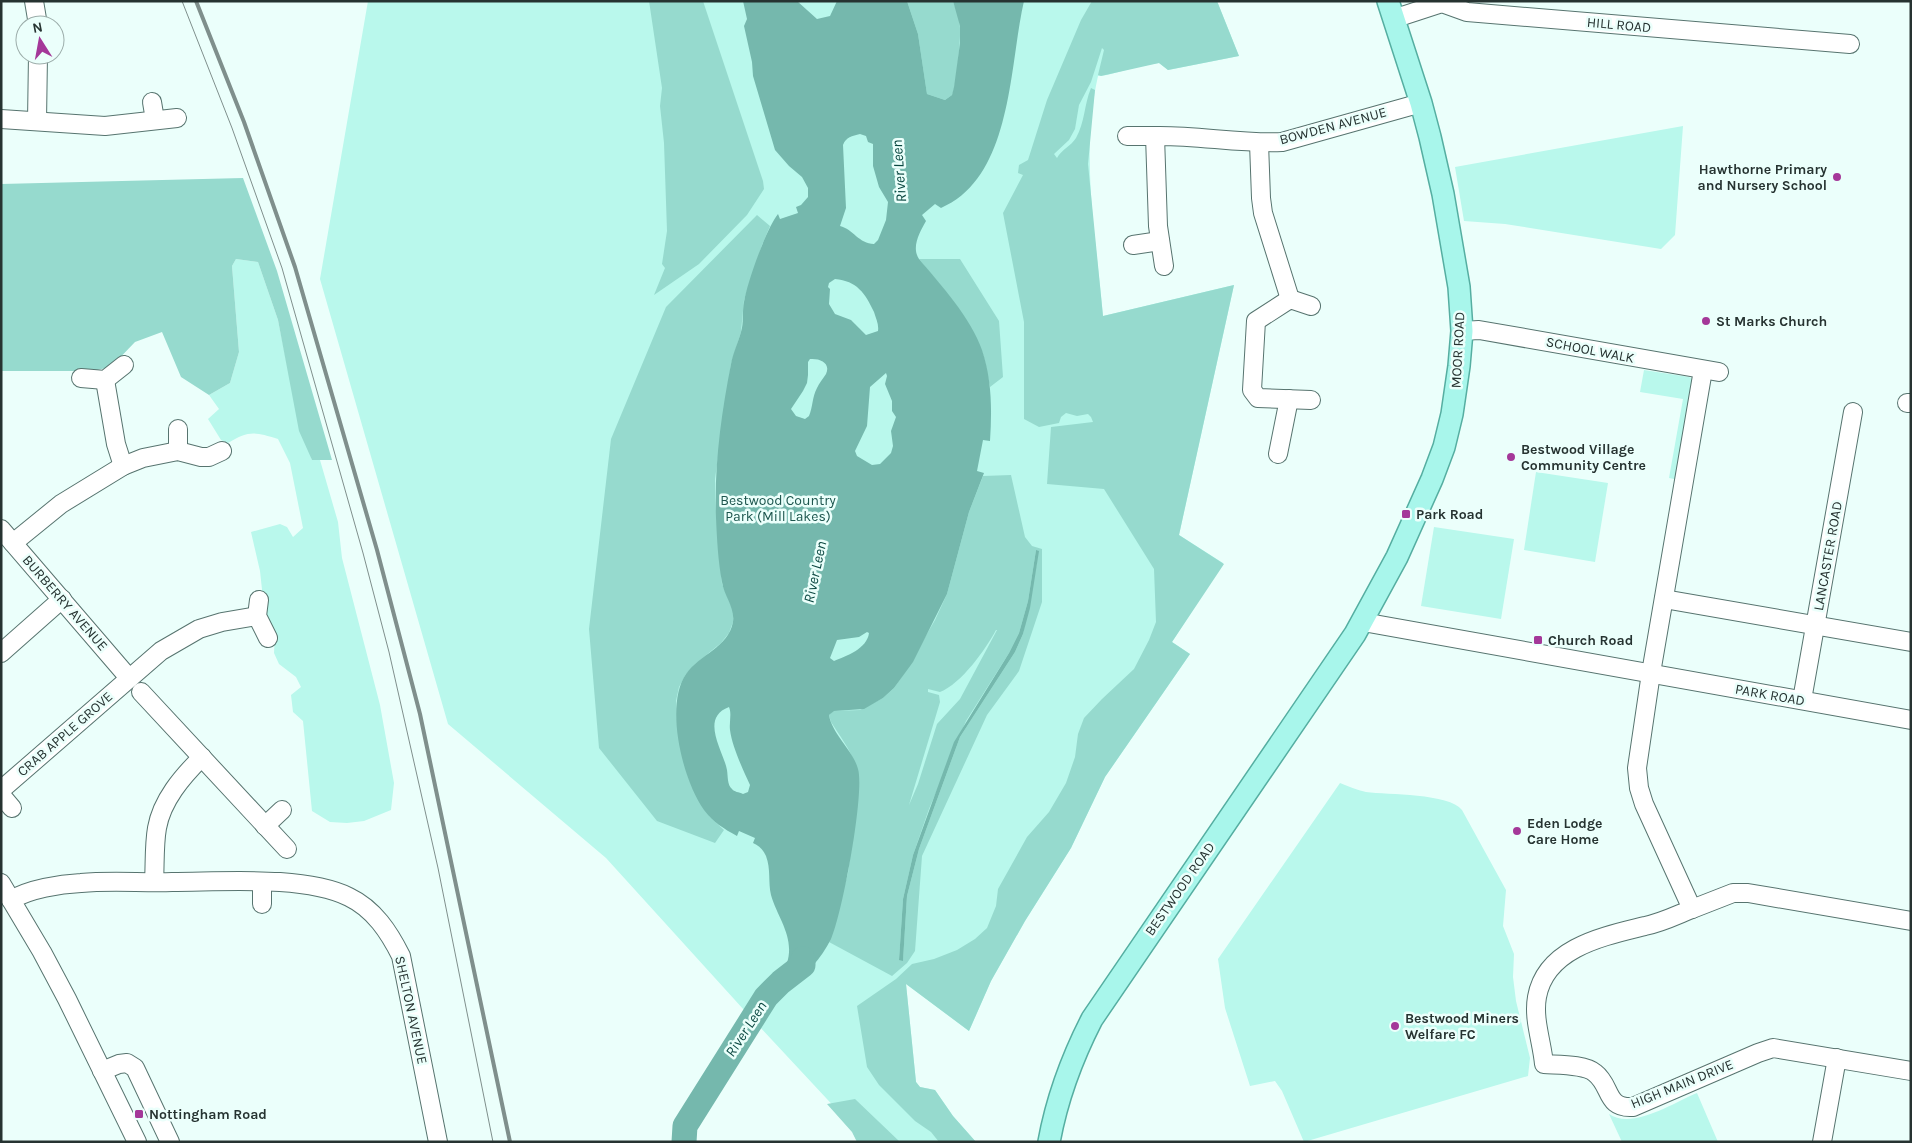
<svg xmlns="http://www.w3.org/2000/svg" width="1912" height="1143" font-family="Karla,sans-serif">
  <style>
    .green { fill: #b9f8ec }
    .forest { fill: #96dace; fill-rule: evenodd }
    .water { fill: #75b8ad; fill-rule: evenodd }
    .lines { fill: none; stroke-linecap: round; stroke-linejoin: round }
    .river { stroke: #75b8ad; stroke-width: 25 }
    .minor-casing { stroke: #57746f; stroke-width: 20 }
    .major-casing { stroke: #55aea1; stroke-width: 24 }
    .minor { stroke: #fff; stroke-width: 18 }
    .major { stroke: #a8f6eb; stroke-width: 21 }
    .tram { stroke: #7f8f8c; stroke-width: 1 }
    .rail { stroke: #7f8f8c; stroke-width: 4 }
    .poi-dot { fill: #a43899; stroke: #ebfffb; stroke-width: 2 }
    .labels { text-anchor: middle; dominant-baseline: central; stroke-width: 5; stroke-linejoin: round; paint-order: stroke }
    .street-label { font-size: 14px; fill: #263331; stroke: #ebfffb }
    .poi-label { font-size: 14px; font-weight: bold; fill: #263331; stroke: #ebfffb; text-anchor: start }
    .park-label { font-size: 14px; fill: #1c554d; stroke: #ebfffb }
    .water-label { font-size: 15px; font-style: italic; fill: #0b4841; stroke: #ebfffb }
  </style>
  <rect width="100%" height="100%" fill="#ebfffb"/>
  <g class="green">
    <path d="M368 1H1217L1239 56 1168 70 1159 63 1141 66 1107 75 1098 76C1080 155 1096 237 1103 316L1234 285 1179 535 1223 563 1172 642 1190 654 1105 777 1071 848 1025 921 991 981 969 1031 906 984 916 1082 920 1087 935 1090 953 1116 976 1142H867L744 1010 606 858 448 724 320 279Z"/>
    <path d="M1683 126 1675 235 1661 249 1505 224 1464 221 1455 167Z"/>
    <path d="M236 259 258 262 278 320 289 374 312 460H320L338 522 342 558 380 705 394 783 391 810 364 821 347 823 330 822 312 811 303 721 293 712 291 695 301 687 296 677 279 664 274 653 275 633 264 608 260 571 251 532 280 524 287 527 293 537 303 528 290 463 278 439C255 432 249 430 228 443L221 440 208 419 219 409 209 395 230 383 239 352 232 266Z"/>
    <path d="M1644 370 1689 377 1694 380 1679 480 1669 478 1683 399 1640 392Z"/>
    <path d="M1536 472 1608 483 1595 562 1524 550Z"/>
    <path d="M1434 527 1514 539 1501 619 1421 606Z"/>
    <path d="M1340 783C1348 786 1357 790 1366 792 1388 795 1449 793 1462 810L1506 890 1503 926 1514 954 1513 977 1516 1001 1530 1058 1528 1076 1304 1142 1282 1091 1275 1081 1250 1086 1225 1008 1218 959Z"/>
    <path d="M1697 1093 1718 1142H1622L1609 1114C1632 1130 1673 1103 1697 1093Z"/>
  </g>
  <g class="forest">
    <path d="M649 1H703L763 181 764 189 747 215 699 264 654 295 665 268 662 264 667 231 664 143 660 106 662 88Z"/>
    <path d="M907 1H953C956 10 960 19 960 28 961 37 956 90 952 95 950 97 947 98 945 100L927 94 918 34Z"/>
    <path d="M1092 1H1217L1239 56 1168 70 1159 63 1101 76 1098 75 1104 50 1102 48 1091 82 1079 105 1075 129 1069 140 1054 154 1057 158C1061 150 1071 146 1076 138 1085 122 1084 105 1091 88L1095 90 1088 164 1103 316 1234 285 1179 535 1224 564 1172 642 1190 654 1105 777 1071 848 1025 921 991 981 969 1031 906 984 916 1082 920 1087 935 1090 953 1116 976 1142H939L931 1132 915 1121 879 1085 867 1067 857 1006 896 979 912 964 934 959 957 950 975 939 987 928 996 906 998 889 1027 837 1049 812 1066 783 1075 757 1078 734 1084 718 1102 699 1134 669 1149 640 1156 622 1154 569 1104 489 1047 484 1051 427 1093 422 1091 417 1088 414 1077 416 1066 413 1061 417 1059 423 1039 427 1024 419V322L1003 213 1023 175 1018 173 1019 165 1028 160 1047 100 1081 20Z"/>
    <path d="M243 178 277 271 332 460H312L299 431 278 320 258 262 236 259 232 266 239 352 230 383 209 395 181 377 162 332 135 342 111 367 92 371H1V184Z"/>
    <path d="M757 215 770 226 762 245 744 300 741 332 731 364 715 479V499L722 584 733 610V622L729 633 721 643 694 665 686 674 679 687 676 701 677 725 688 777 710 817 724 830 715 843 657 821 599 748 589 629 611 439 666 307Z"/>
    <path d="M919 259H960L999 321 1003 377 990 387C987 374 986 361 981 349 968 315 941 287 919 259Z"/>
    <path d="M1011 475 1025 537 1032 546 1042 549V602L1019 671 987 715 922 856 915 951 907 963 892 976 829 942 848 873 859 783C858 759 843 741 831 722L829 715 833 711 860 710 883 698 894 688 903 675 935 620 947 594 969 512 983 476ZM1036 550 1037 562 1023 634 1015 652 960 737 919 849 907 896 903 960H899L903 899 913 855 929 809 966 721 1009 653 1019 633 1028 601ZM996 630H997L960 699 937 724 918 784 909 805 940 702 939 695 928 692V689L940 692C961 684 986 649 996 630Z"/>
    <path d="M855 1099 900 1142H857L852 1132 827 1104Z"/>
  </g>
  <g class="water">
    <path d="M743 1H797L817 19 830 16 837 1H907L918 34 927 94 945 100 952 95 954 87 960 43V26L953 1H1024C1009 65 1013 177 941 208L935 204 922 215 926 221C920 232 911 247 919 259 941 285 971 318 982 350 992 380 992 410 990 441L983 440 977 471 984 473 969 512 947 594 913 662 894 688 883 698 864 709 834 711 829 715C832 734 853 750 858 769 865 793 842 915 831 939 821 959 806 974 790 990L774 975 787 963C795 937 778 919 771 895 768 882 771 869 766 856 763 849 759 846 753 843L755 838 739 831 737 836C724 829 713 822 704 810 683 781 664 706 686 674 700 654 728 648 733 622 735 607 724 596 722 582 718 561 717 539 716 518 714 467 721 415 731 364 733 353 738 343 741 332 744 323 742 312 744 302 747 283 766 229 778 214L780 219 798 213 796 207 801 205 808 197V188L802 177 789 166 775 150 753 76 752 62 744 26 747 19ZM860 134 866 136 868 142 873 144V166L879 187 888 202 886 220 878 240 874 244C859 244 853 229 840 226L846 208 843 145C846 137 852 136 860 134ZM835 279C857 281 865 293 874 312 876 319 879 324 878 331L866 335 851 320 835 314 829 304 830 289 828 287 829 283ZM810 359C820 358 831 363 826 374 823 379 819 383 817 388 812 397 813 407 809 416L805 419 796 416 791 409 803 391 807 383 808 375V362ZM886 373 887 376 885 384 892 401V411L896 417 891 431 893 446 891 453 880 464 872 465 857 456 855 451 867 426 870 387ZM867 632 869 633C867 649 846 656 834 661L830 658 837 640 859 637ZM729 707C732 714 729 722 730 730 732 746 743 770 750 785L748 792 743 794C739 792 734 792 732 789 727 785 728 776 727 770 724 752 699 718 729 707Z"/>
    <path d="M1036 550 1039 551 1030 608 1023 634 1015 652 960 737 919 849 907 896 903 961 899 960 903 899 913 855 954 742 1009 653 1019 633 1028 601Z"/>
  </g>
  <g class="lines">
    <path class="river" d="M684 1142 685 1126 766 997 781 982 803 965V959"/>
    <g class="minor-casing">
      <g id="minor">
        <path d="M34 1 38 25"/>
        <path d="M1393 19 1442 3 1467 12 1850 44"/>
        <path d="M152 102 155 120"/>
        <path d="M1 119 105 126 177 118"/>
        <path d="M37 121 38 55"/>
        <path d="M1127 136H1155"/>
        <path d="M1259 143 1261 198 1263 213 1290 299"/>
        <path d="M1133 245 1160 241"/>
        <path d="M1164 266 1158 226 1155 136C1197 135 1240 144 1282 142L1421 103"/>
        <path d="M1462 331 1479 330 1719 372"/>
        <path d="M1703 370 1651 673 1637 768 1639 788 1644 804 1692 909C1677 915 1661 923 1645 926 1605 936 1546 947 1537 997 1533 1019 1542 1042 1544 1064 1558 1065 1585 1064 1595 1073 1612 1086 1605 1109 1633 1107L1758 1053 1773 1048 1911 1071"/>
        <path d="M81 378 105 380 124 365"/>
        <path d="M105 380 116 444 123 466"/>
        <path d="M1311 400 1258 398 1252 390 1256 321 1290 299 1311 306"/>
        <path d="M1907 403H1911"/>
        <path d="M178 451V429"/>
        <path d="M1278 454 1289 399"/>
        <path d="M1 529 129 678"/>
        <path d="M13 543 61 504 123 466 143 458 178 451 201 457H209L222 451"/>
        <path d="M1664 599 1911 642"/>
        <path d="M259 600 257 616 268 638"/>
        <path d="M1363 622 1911 720"/>
        <path d="M1 653 62 599"/>
        <path d="M141 692 287 849"/>
        <path d="M1802 700 1853 412"/>
        <path d="M1 790 161 651 199 629 222 622 257 616"/>
        <path d="M1 795 12 808"/>
        <path d="M265 826 282 810"/>
        <path d="M154 882C155 865 154 845 157 828 162 800 182 777 202 757"/>
        <path d="M1 883 42 952 67 999 137 1142"/>
        <path d="M11 900C29 889 60 884 81 883 111 880 142 883 172 882 222 882 304 875 349 897 374 909 389 932 401 956L438 1142"/>
        <path d="M262 904V882"/>
        <path d="M1692 909 1733 893H1748L1911 921"/>
        <path d="M102 1071 119 1064 127 1063 135 1068 170 1142"/>
        <path d="M1822 1142 1837 1058"/>
      </g>
    </g>
    <g class="major-casing">
      <path id="major" d="M1049 1142C1057 1098 1072 1058 1092 1019L1355 634 1397 557 1432 479 1444 447 1452 414 1459 366 1462 331 1459 287 1443 194 1430 137 1421 103 1388 1"/>
    </g>
    <use href="#minor" class="minor"/>
    <use href="#major" class="major"/>
    <path class="tram" d="M182 1 232 128 282 268 363 553 389 652 438 868 493 1142"/>
    <path class="rail" d="M196 1 244 122 295 267 377 550 420 714 510 1142"/>
  </g>
  <g class="poi-dot">
    <circle cx="1837" cy="177" r="5"/>
    <circle cx="1706" cy="321" r="5"/>
    <circle cx="1511" cy="457" r="5"/>
    <rect x="1401" y="509" width="10" height="10" rx="2.5"/>
    <rect x="1533" y="635" width="10" height="10" rx="2.5"/>
    <circle cx="1517" cy="831" r="5"/>
    <circle cx="1395" cy="1026" r="5"/>
    <rect x="134" y="1109" width="10" height="10" rx="2.5"/>
  </g>
  <g class="labels">
    <g class="street-label">
      <text transform="translate(1619 25) rotate(5)">HILL ROAD</text>
      <text transform="translate(1333 126) rotate(-15)">BOWDEN AVENUE</text>
      <text transform="translate(1458 350) rotate(-87)">MOOR ROAD</text>
      <text transform="translate(1590 350) rotate(11)">SCHOOL WALK</text>
      <text transform="translate(1828 556) rotate(-80)">LANCASTER ROAD</text>
      <text transform="translate(65 603) rotate(49)">BURBERRY AVENUE</text>
      <text transform="translate(1770 695) rotate(10)">PARK ROAD</text>
      <text transform="translate(65 734) rotate(-41)">CRAB APPLE GROVE</text>
      <text transform="translate(1180 889) rotate(-55)">BESTWOOD ROAD</text>
      <text transform="translate(411 1010) rotate(78)">SHELTON AVENUE</text>
      <text transform="translate(1682 1084) rotate(-22)">HIGH MAIN DRIVE</text>
    </g>
    <g class="poi-label">
      <text x="1827" y="169" text-anchor="end">Hawthorne Primary<tspan x="1827" dy="16">and Nursery School</tspan></text>
      <text x="1716" y="321">St Marks Church</text>
      <text x="1521" y="449">Bestwood Village<tspan x="1521" dy="16">Community Centre</tspan></text>
      <text x="1416" y="514">Park Road</text>
      <text x="1548" y="640">Church Road</text>
      <text x="1527" y="823">Eden Lodge<tspan x="1527" dy="16">Care Home</tspan></text>
      <text x="1405" y="1018">Bestwood Miners<tspan x="1405" dy="16">Welfare FC</tspan></text>
      <text x="149" y="1114">Nottingham Road</text>
    </g>
    <g class="park-label">
      <text x="778" y="500">Bestwood Country<tspan x="778" dy="16">Park (Mill Lakes)</tspan></text>
    </g>
    <g class="water-label">
      <text transform="translate(899 171) rotate(-94)">River Leen</text>
      <text transform="translate(815 572) rotate(-78)">River Leen</text>
      <text transform="translate(746 1029) rotate(-57)">River Leen</text>
    </g>
  </g>
  <rect width="1912" height="1143" fill="none" stroke="#263331" stroke-width="5"/>
  <g transform="translate(40 40) rotate(349)"><circle r="24" fill="#ebfffb" stroke="#9cadaa"/>
  <path d="M0-4L9 19L0 12L-9 19Z" fill="#a43899"/>
  <text y="-8" font-size="14" font-weight="bold" text-anchor="middle" fill="#263331">N</text>
  </g>
</svg>
